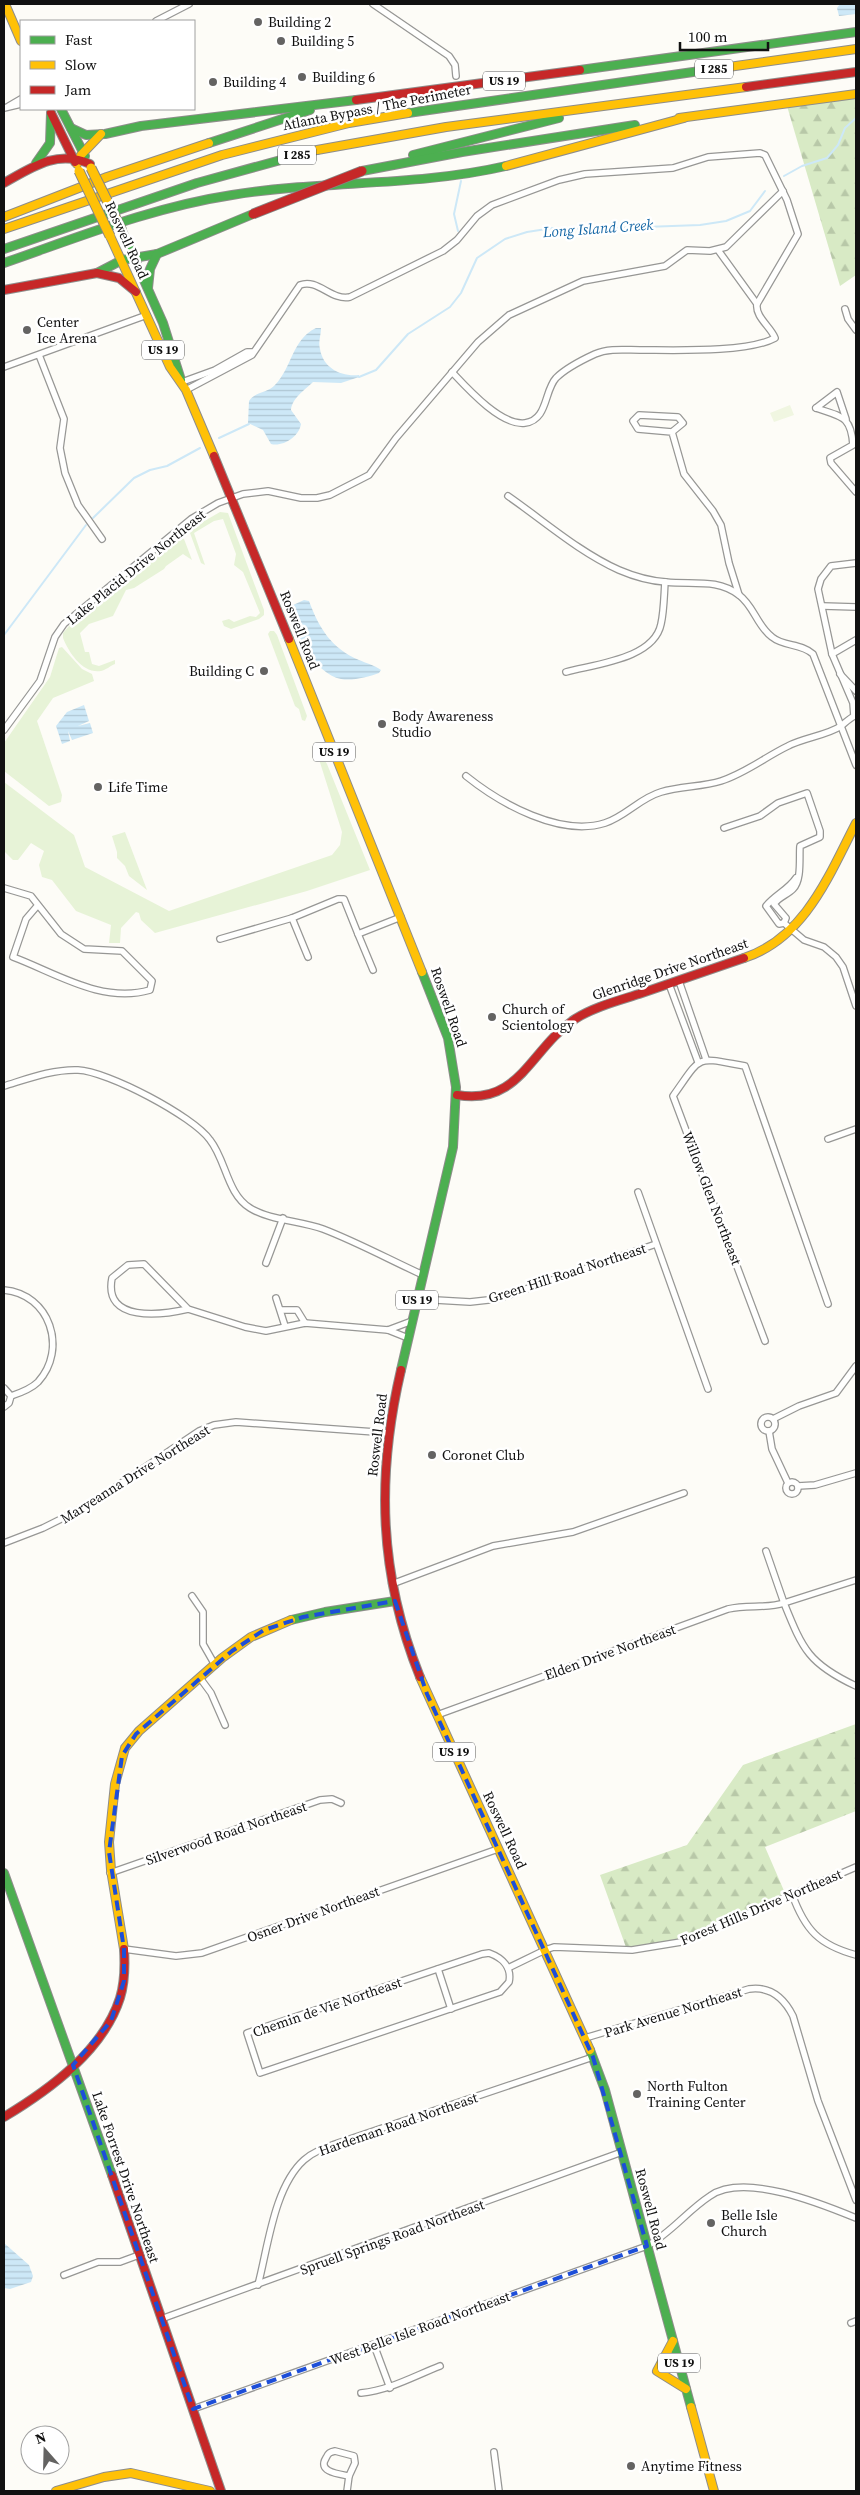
<svg xmlns="http://www.w3.org/2000/svg" width="860" height="2495" font-family="'Source Serif 4',serif">
  <style>
    .grass { fill: #e7f3d7 }
    .forest { fill: url(#forest-firs) }
    .pitch { fill: #f0f6e1 }
    .water { fill: url(#water-rules) }
    .lines { fill: none; stroke-linecap: round; stroke-linejoin: round }
    .stream { stroke: #cde8f7; stroke-width: 2 }
    .street-casing { stroke: #979795; stroke-width: 8 }
    .fast-casing { stroke: #8e8d8b; stroke-width: 10 }
    .slow-casing { stroke: #8e8d8b; stroke-width: 10 }
    .jam-casing { stroke: #8e8d8b; stroke-width: 10 }
    .street { stroke: #fffffe; stroke-width: 5.5 }
    .fast { stroke: #4caf50; stroke-width: 8 }
    .slow { stroke: #ffc107; stroke-width: 8 }
    .jam { stroke: #c62828; stroke-width: 8 }
    .slow-bridge-casing { stroke: #858482; stroke-width: 11; stroke-linecap: butt }
    .jam-bridge-casing { stroke: #858482; stroke-width: 11; stroke-linecap: butt }
    .slow-bridge { stroke: #ffc107; stroke-width: 9 }
    .jam-bridge { stroke: #c62828; stroke-width: 9 }
    .marked { fill: none; stroke: #1d4ed8; stroke-width: 4; stroke-dasharray: 10 6; stroke-linejoin: round }
    .poi-dot { fill: #646362; stroke: #fff; stroke-width: 2 }
    .labels { text-anchor: middle; dominant-baseline: central; stroke-width: 5; stroke-linejoin: round; paint-order: stroke }
    .shield { fill: #fff; stroke: #585858; stroke-width: 1 }
    .shield-label { font-size: 12px; font-weight: bold; fill: #111 }
    .poi-label { font-size: 14px; fill: #111; stroke: #fff; text-anchor: start }
    .street-label { font-size: 14px; fill: #111; stroke: #fff }
    .water-label { font-size: 15px; font-style: italic; fill: #1768a6; stroke: #fff }
  </style>
  <defs>
    <pattern id="forest-firs" width="22" height="20" patternUnits="userSpaceOnUse" patternTransform="scale(1.25)"><rect width="22" height="20" fill="#d8eac5"/><path d="M5 1l3.5 6h-7zM16 11l3.5 6h-7z" fill="#b8c8a8"/></pattern>
    <pattern id="water-rules" width="6" height="5" patternUnits="userSpaceOnUse" patternTransform="scale(1.25)"><rect width="6" height="5" fill="#cde8f7"/><path d="M0 2.5h6" fill="none" stroke="#afc6d3"/></pattern>
  </defs>
  <rect width="100%" height="100%" fill="#fdfcf7"/>
  <g class="grass">
    <path d="M220 512 228 513 264 610V615L259 619 231 629 224 626 222 621 229 619 234 622 250 616 256 617 260 613 243 572 234 565 236 554 223 519 214 521 194 533 205 565 201 563 190 533 194 527Z"/>
    <path d="M180 537 184 539 192 560 183 554 166 566 164 569 134 588 126 590 113 616 89 624 80 633 85 652H89L92 664 99 666 115 660V664C110 666 106 670 101 671 83 674 69 653 63 638V633L70 625 158 549Z"/>
    <path d="M270 631H274L277 635 307 716 305 721 302 720 299 709 295 706 268 634Z"/>
    <path d="M62 647 82 669 92 674 94 681 53 698 37 721 62 795 61 802 49 806 4 771V743L50 677 59 648Z"/>
    <path d="M317 753 321 754 327 764 370 870 307 891 155 933 141 920 139 913 136 912 121 928 120 943H109L111 925 76 911 52 880 42 877 39 865 44 851 31 843 18 860H13L4 851V782L74 835 85 867 169 911 332 855 340 845 342 832Z"/>
    <path d="M125 832 147 890 129 876 125 866 117 858V852L112 836Z"/>
  </g>
  <g class="forest">
    <path d="M856 98V275L840 286 787 106Z"/>
    <path d="M856 1724V1811L765 1847 788 1900 667 1948 627 1950 600 1875 687 1845 743 1765Z"/>
  </g>
  <path class="pitch" d="M790 405 794 415 774 422 770 413Z"/>
  <g class="water">
    <path d="M840 4 856 5V14L839 16 837 8Z"/>
    <path d="M316 328H321C321 335 318 342 320 349 323 368 341 377 359 375V377L341 383 313 382C305 390 292 398 291 410L301 424C299 437 283 447 271 444L263 430 248 423 249 401C256 391 268 393 275 385 292 368 292 339 316 328Z"/>
    <path d="M304 600 309 601C319 628 331 648 359 660 366 663 374 665 381 670L379 673C368 677 353 681 341 679 315 674 291 631 291 606Z"/>
    <path d="M84 705 89 721 78 726 90 723 93 733 72 740 68 731 70 741 62 744 56 726 67 712Z"/>
    <path d="M4 2243 29 2265 33 2276 31 2282 10 2289 4 2288Z"/>
  </g>
  <g class="lines">
    <g class="stream">
      <path d="M784 176 802 166 827 158 838 145 845 128 856 118"/>
      <path d="M458 231 454 214 461 181"/>
      <path d="M359 377 376 370 408 334 450 307 461 293 477 258 505 239 527 232 553 228 589 229 700 225 726 221 750 211 765 191"/>
      <path d="M219 438 249 424"/>
      <path d="M93 518 134 478 150 470 167 466 200 448"/>
      <path d="M4 635 86 525"/>
    </g>
    <g class="street-casing">
      <g id="street">
        <path d="M373 4 449 56 455 65 456 76"/>
        <path d="M156 21 189 4"/>
        <path d="M9 106 21 99"/>
        <path d="M4 108 21 104"/>
        <path d="M845 309 848 319 856 330"/>
        <path d="M39 355 64 419 60 448 65 473 78 505 102 539"/>
        <path d="M4 367 147 315"/>
        <path d="M452 372C467 388 501 426 525 423 548 420 544 391 556 378 566 368 582 360 595 354 609 348 625 350 640 350 673 350 748 353 775 338 771 327 755 317 757 304L718 250"/>
        <path d="M182 382 215 370 247 352H252"/>
        <path d="M186 390 252 355 300 285C318 278 331 301 350 297L443 251 457 240 477 216 492 205 559 180 585 174 673 168 708 157 760 153 765 155 787 200 798 234 757 304"/>
        <path d="M816 408C841 417 851 415 853 445L830 458 831 463 856 492"/>
        <path d="M816 408 837 392 846 419"/>
        <path d="M672 432 683 423 678 417 639 415 633 421 638 429 672 432 684 474 713 511 721 525 729 563 739 595"/>
        <path d="M508 496C544 521 579 552 619 570 633 576 650 581 666 582 692 585 717 578 739 595 754 606 757 626 772 637 784 647 801 643 813 654L856 765"/>
        <path d="M823 606 856 607"/>
        <path d="M832 654 856 640"/>
        <path d="M566 672C595 664 654 659 661 624 664 611 664 596 665 582"/>
        <path d="M840 674 856 691"/>
        <path d="M854 716 853 703 832 654 818 589 821 579 831 566 856 563"/>
        <path d="M4 730 40 681 55 637 64 624 191 519 218 503 243 494 268 491 301 498H317L330 495 369 475 396 438 478 342 509 315 583 281 665 266 687 250 710 251 726 247 783 191"/>
        <path d="M466 776C501 804 560 837 605 823 626 816 640 798 661 792 681 786 702 787 721 781 746 773 765 757 788 746 803 738 828 735 841 726 846 722 850 718 856 715"/>
        <path d="M724 828 760 816 778 803 807 793 820 831V837L800 846C799 858 802 880 793 889 787 895 779 897 774 904L786 918 784 923"/>
        <path d="M796 878C789 889 775 895 766 906L779 924 784 923 804 940 824 947 836 957 843 967 856 1006"/>
        <path d="M4 888 31 896 61 934 84 949 122 951 152 981 150 990C102 1004 56 973 13 957L26 919 38 905"/>
        <path d="M292 918 308 957"/>
        <path d="M358 934 373 970"/>
        <path d="M220 939 292 918 338 899H344L358 934 401 917"/>
        <path d="M679 981 706 1059"/>
        <path d="M669 984 698 1062"/>
        <path d="M4 1086C27 1079 53 1069 78 1070 107 1071 193 1116 210 1140 226 1160 227 1194 250 1208 269 1220 301 1221 323 1229 357 1242 390 1260 423 1275"/>
        <path d="M828 1139 856 1129"/>
        <path d="M638 1192 708 1389"/>
        <path d="M266 1263 283 1218"/>
        <path d="M4 1290C50 1294 68 1349 38 1382 31 1389 20 1393 11 1396"/>
        <path d="M276 1298 285 1326"/>
        <path d="M418 1299 470 1302 497 1299 656 1244"/>
        <path d="M188 1309C162 1315 103 1323 112 1278L128 1265 144 1264 188 1309 245 1327 266 1331 305 1323 388 1330 412 1321"/>
        <path d="M281 1310H297L305 1323"/>
        <path d="M388 1330 408 1338"/>
        <path d="M765 1341 673 1096C703 1054 694 1057 745 1066L828 1304"/>
        <path d="M4 1388 11 1396 9 1403 4 1407"/>
        <circle cx="768" cy="1424" r="7"/>
        <path d="M773 1419 799 1406 836 1393 856 1366"/>
        <path d="M769 1431 772 1449 788 1483"/>
        <circle cx="792" cy="1488" r="6"/>
        <path d="M798 1486 815 1485 856 1473"/>
        <path d="M4 1543 43 1528 87 1506 199 1431 214 1425 236 1422 389 1433"/>
        <path d="M856 1580 784 1603C803 1650 809 1664 856 1686"/>
        <path d="M392 1584 493 1546 573 1532 684 1493"/>
        <path d="M192 1596 203 1612V1644L215 1665"/>
        <path d="M200 1678 211 1693 225 1725"/>
        <path d="M437 1715 728 1609C747 1604 766 1609 784 1603L766 1551"/>
        <path d="M110 1873 320 1800 332 1799 341 1803"/>
        <path d="M792 1894C805 1930 819 1945 856 1955"/>
        <path d="M124 1949 176 1956 202 1953 498 1849"/>
        <path d="M489 1953C503 1958 512 1968 509 1982L500 1992 260 2073 247 2033 482 1954Z"/>
        <path d="M508 1968 545 1950 554 1947 632 1950 681 1942 856 1867"/>
        <path d="M438 1969 451 2009"/>
        <path d="M585 2038 749 1989C770 1986 784 1998 793 2016L818 2101 856 2200"/>
        <path d="M64 2275 98 2262H120L139 2255"/>
        <path d="M258 2285C268 2247 274 2187 304 2160 313 2152 324 2148 335 2144L593 2057"/>
        <path d="M161 2319 622 2152"/>
        <path d="M851 2323 856 2321"/>
        <path d="M374 2345 390 2388"/>
        <path d="M361 2393C390 2390 412 2377 440 2366"/>
        <path d="M193 2409 647 2246C671 2233 687 2211 710 2196 744 2172 822 2204 856 2218"/>
        <path d="M335 2451 354 2456 355 2463 349 2476C339 2474 317 2472 326 2458 328 2453 330 2452 335 2451Z"/>
        <path d="M494 2452 499 2491"/>
        <path d="M347 2491 349 2476"/>
      </g>
    </g>
    <g class="fast-casing">
      <g id="fast">
        <path d="M580 70 856 32"/>
        <path d="M61 109 85 156"/>
        <path d="M408 113 700 71"/>
        <path d="M71 128 86 135 105 134 141 126 356 100"/>
        <path d="M209 143 310 110"/>
        <path d="M413 155 559 118"/>
        <path d="M36 163 50 143 51 113"/>
        <path d="M362 171 462 152 635 125"/>
        <path d="M122 231 163 323 181 380"/>
        <path d="M4 249 197 183 317 150"/>
        <path d="M4 263C79 237 153 207 232 195 323 180 415 187 506 166"/>
        <path d="M97 273 122 260 157 254 253 214"/>
        <path d="M148 288 150 269 157 254"/>
        <path d="M401 1370 453 1147 456 1087 448 1038 422 972"/>
        <path d="M291 1620 325 1612 395 1601"/>
        <path d="M4 1873 112 2175"/>
        <path d="M590 2050 605 2090 691 2407"/>
      </g>
    </g>
    <g class="slow-casing">
      <g id="slow">
        <path d="M5 4 21 41"/>
        <path d="M700 71 856 49"/>
        <path d="M679 118 856 94"/>
        <path d="M317 150 446 127 746 87"/>
        <path d="M77 164 81 155 101 134"/>
        <path d="M506 166 684 118"/>
        <path d="M4 217 107 177 209 143"/>
        <path d="M4 229 222 155 349 123 408 113"/>
        <path d="M110 236 170 367 186 390 214 456"/>
        <path d="M289 639 422 972"/>
        <path d="M744 958C805 938 829 875 856 823"/>
        <path d="M420 1677 590 2050"/>
        <path d="M124 1949 111 1870 109 1842 115 1784 125 1748 139 1731 222 1658 251 1637 291 1620"/>
        <path d="M673 2341 657 2371 686 2389"/>
        <path d="M691 2407 714 2491"/>
        <path d="M56 2491 104 2477 131 2473 210 2491"/>
      </g>
    </g>
    <g class="jam-casing">
      <g id="jam">
        <path d="M746 87 856 72"/>
        <path d="M356 100 580 70"/>
        <path d="M51 113 75 162"/>
        <path d="M4 183C32 167 58 149 90 164"/>
        <path d="M4 290 97 273 119 278 136 292"/>
        <path d="M214 456 289 639"/>
        <path d="M457 1095C520 1106 530 1049 575 1019 594 1007 617 1001 639 994 674 982 709 970 744 958"/>
        <path d="M401 1370C376 1477 379 1575 420 1677"/>
        <path d="M4 2117C49 2090 103 2051 120 1998 125 1982 125 1965 124 1949"/>
        <path d="M112 2175 221 2491"/>
      </g>
    </g>
    <use href="#street" class="street"/>
    <use href="#fast" class="fast"/>
    <use href="#slow" class="slow"/>
    <use href="#jam" class="jam"/>
    <g class="slow-bridge-casing">
      <g id="slow-bridge">
        <path d="M91 168 122 231"/>
        <path d="M79 171 110 236"/>
      </g>
    </g>
    <g class="jam-bridge-casing">
      <path id="jam-bridge" d="M253 214 362 171"/>
    </g>
    <use href="#slow-bridge" class="slow-bridge"/>
    <use href="#jam-bridge" class="jam-bridge"/>
  </g>
  <path class="marked" d="M395 1601 427 1694 593 2057 647 2246 193 2409 73 2065 111 2021 124 1981V1949L109 1852 122 1756 136 1734 232 1651 264 1630 303 1617Z"/>
  <g class="poi-dot">
    <circle cx="258" cy="22" r="5"/>
    <circle cx="281" cy="41" r="5"/>
    <circle cx="302" cy="77" r="5"/>
    <circle cx="213" cy="82" r="5"/>
    <circle cx="27" cy="330" r="5"/>
    <circle cx="264" cy="671" r="5"/>
    <circle cx="382" cy="724" r="5"/>
    <circle cx="98" cy="787" r="5"/>
    <circle cx="492" cy="1017" r="5"/>
    <circle cx="432" cy="1455" r="5"/>
    <circle cx="637" cy="2094" r="5"/>
    <circle cx="711" cy="2223" r="5"/>
    <circle cx="631" cy="2466" r="5"/>
  </g>
  <g class="labels">
    <g class="shield">
      <rect x="695" y="59.5" width="38" height="19" rx="4"/>
      <rect x="483" y="71.5" width="42" height="19" rx="4"/>
      <rect x="278" y="145.5" width="38" height="19" rx="4"/>
      <rect x="142" y="340.5" width="42" height="19" rx="4"/>
      <rect x="313" y="742.5" width="42" height="19" rx="4"/>
      <rect x="396" y="1290.5" width="42" height="19" rx="4"/>
      <rect x="433" y="1742.5" width="42" height="19" rx="4"/>
      <rect x="658" y="2353.5" width="42" height="19" rx="4"/>
    </g>
    <g class="shield-label">
      <text x="714" y="69">I 285</text>
      <text x="504" y="81">US 19</text>
      <text x="297" y="155">I 285</text>
      <text x="163" y="350">US 19</text>
      <text x="334" y="752">US 19</text>
      <text x="417" y="1300">US 19</text>
      <text x="454" y="1752">US 19</text>
      <text x="679" y="2363">US 19</text>
    </g>
    <g class="poi-label">
      <text x="268" y="22">Building 2</text>
      <text x="291" y="41">Building 5</text>
      <text x="312" y="77">Building 6</text>
      <text x="223" y="82">Building 4</text>
      <text x="37" y="322">Center<tspan x="37" dy="16">Ice Arena</tspan></text>
      <text x="254" y="671" text-anchor="end">Building C</text>
      <text x="392" y="716">Body Awareness<tspan x="392" dy="16">Studio</tspan></text>
      <text x="108" y="787">Life Time</text>
      <text x="502" y="1009">Church of<tspan x="502" dy="16">Scientology</tspan></text>
      <text x="442" y="1455">Coronet Club</text>
      <text x="647" y="2086">North Fulton<tspan x="647" dy="16">Training Center</tspan></text>
      <text x="721" y="2215">Belle Isle<tspan x="721" dy="16">Church</tspan></text>
      <text x="641" y="2466">Anytime Fitness</text>
    </g>
    <g class="street-label">
      <text transform="translate(377 107) rotate(-11)">Atlanta Bypass / The Perimeter</text>
      <text transform="translate(127 240) rotate(65)">Roswell Road</text>
      <text transform="translate(136 567) rotate(-39)">Lake Placid Drive Northeast</text>
      <text transform="translate(300 630) rotate(68)">Roswell Road</text>
      <text transform="translate(670 969) rotate(-19)">Glenridge Drive Northeast</text>
      <text transform="translate(449 1007) rotate(71)">Roswell Road</text>
      <text transform="translate(712 1198) rotate(69)">Willow Glen Northeast</text>
      <text transform="translate(567 1273) rotate(-18)">Green Hill Road Northeast</text>
      <text transform="translate(377 1435) rotate(-83)">Roswell Road</text>
      <text transform="translate(135 1474) rotate(-32)">Maryeanna Drive Northeast</text>
      <text transform="translate(610 1652) rotate(-20)">Elden Drive Northeast</text>
      <text transform="translate(505 1830) rotate(65)">Roswell Road</text>
      <text transform="translate(226 1833) rotate(-19)">Silverwood Road Northeast</text>
      <text transform="translate(761 1907) rotate(-23)">Forest Hills Drive Northeast</text>
      <text transform="translate(313 1914) rotate(-20)">Osner Drive Northeast</text>
      <text transform="translate(327 2007) rotate(-19)">Chemin de Vie Northeast</text>
      <text transform="translate(673 2012) rotate(-17)">Park Avenue Northeast</text>
      <text transform="translate(398 2124) rotate(-19)">Hardeman Road Northeast</text>
      <text transform="translate(126 2177) rotate(71)">Lake Forrest Drive Northeast</text>
      <text transform="translate(651 2209) rotate(75)">Roswell Road</text>
      <text transform="translate(392 2237) rotate(-20)">Spruell Springs Road Northeast</text>
      <text transform="translate(420 2328) rotate(-20)">West Belle Isle Road Northeast</text>
    </g>
    <g class="water-label">
      <text transform="translate(598 228) rotate(-4)">Long Island Creek</text>
    </g>
  </g>
  <rect width="860" height="2495" fill="none" stroke="#111111" stroke-width="10"/>
  <rect x="20" y="20" width="175" height="90" fill="#ffffff" stroke="#a0a0a0"/>
  <rect x="30" y="36" width="25" height="8" fill="#4caf50" stroke="#a0a0a0"/>
  <text x="65" y="45" font-size="15" fill="#111111">Fast</text>
  <rect x="30" y="61" width="25" height="8" fill="#ffc107" stroke="#a0a0a0"/>
  <text x="65" y="70" font-size="15" fill="#111111">Slow</text>
  <rect x="30" y="86" width="25" height="8" fill="#c62828" stroke="#a0a0a0"/>
  <text x="65" y="95" font-size="15" fill="#111111">Jam</text>
  <g transform="translate(45 2450) rotate(340)"><circle r="24" fill="#ffffff" stroke="#a0a0a0"/>
  <path d="M0-4L9 19L0 12L-9 19Z" fill="#646362"/>
  <text y="-8" font-size="14" font-weight="bold" text-anchor="middle" fill="#111111">N</text>
  </g>
  <path d="M680 42v8h88v-8" fill="none" stroke="#111111" stroke-width="2.5"/>
  <text x="688" y="42" font-size="15" fill="#111111" stroke="#ffffff" stroke-width="4" paint-order="stroke">100 m</text>
</svg>
